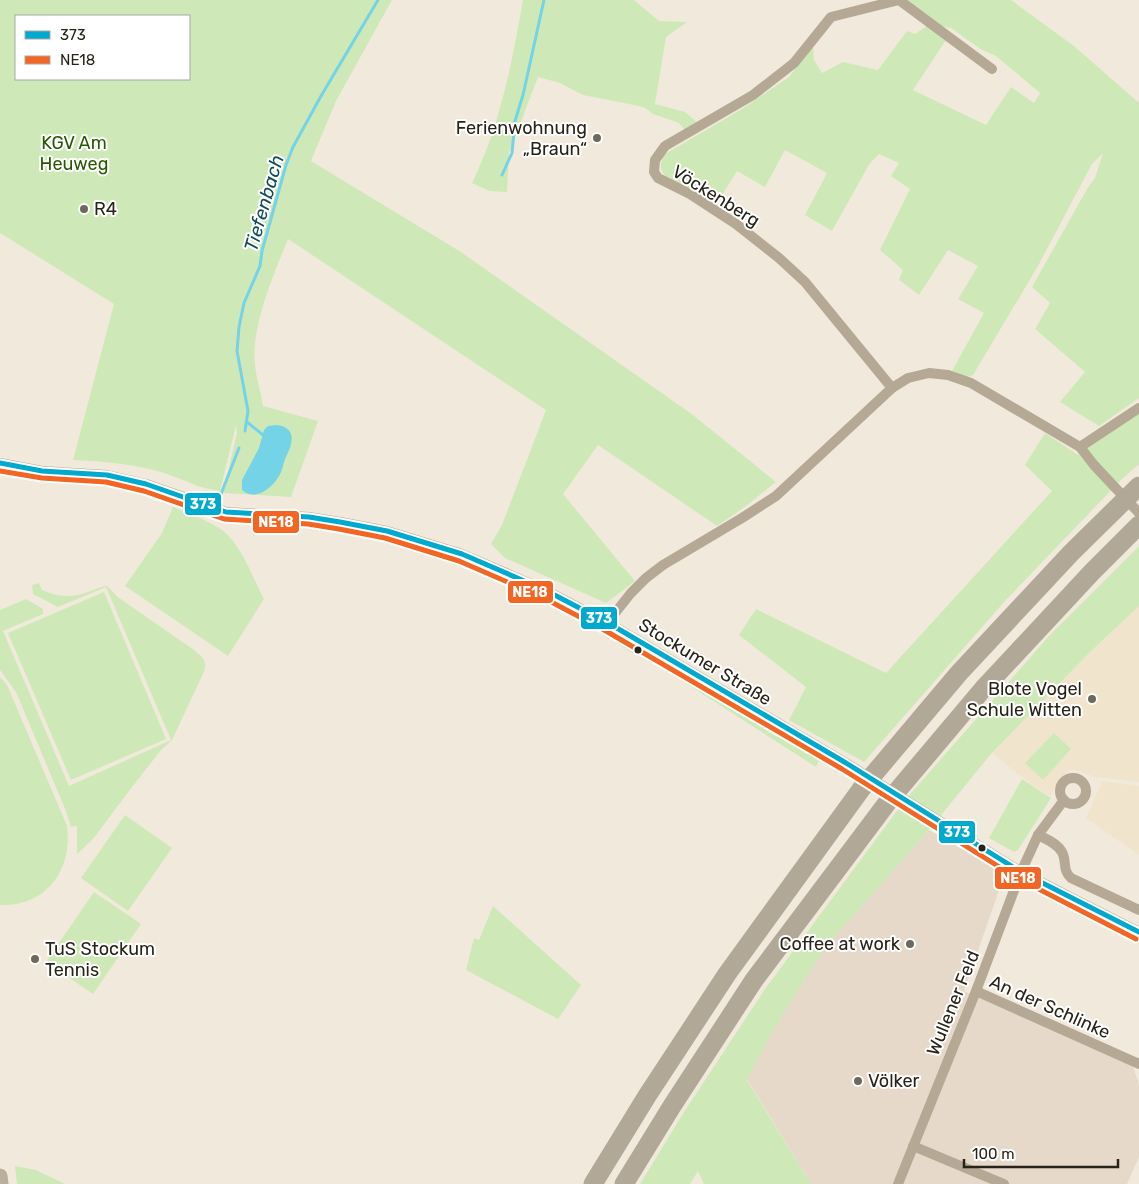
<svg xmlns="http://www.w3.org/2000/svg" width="1139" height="1184" font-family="Rubik,sans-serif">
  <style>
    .commercial { fill: #e6d9ca }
    .built { fill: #f0e4cd }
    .green { fill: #cee9b7; fill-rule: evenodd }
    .water { fill: #74d3e7 }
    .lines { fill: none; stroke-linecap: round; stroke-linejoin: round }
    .stream { stroke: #74d3e7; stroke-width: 3 }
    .street { stroke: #b5a996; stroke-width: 10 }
    .secondary { stroke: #bbae9a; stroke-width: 15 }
    .highway { stroke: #b1a897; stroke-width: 19 }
    .bus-1-casing { stroke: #fff; stroke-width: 9 }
    .bus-2-casing { stroke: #fff; stroke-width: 9 }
    .bus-1 { stroke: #00a9ce; stroke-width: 5 }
    .bus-2 { stroke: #f26522; stroke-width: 5 }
    .poi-dot { fill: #6e695d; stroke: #fff; stroke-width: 2 }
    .bus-dot { fill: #272319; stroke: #fff; stroke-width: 2 }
    .labels { text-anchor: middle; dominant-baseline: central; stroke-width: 4; stroke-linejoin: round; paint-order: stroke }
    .poi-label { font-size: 18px; fill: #272319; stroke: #fff; text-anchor: end }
    .park-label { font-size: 18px; fill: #265901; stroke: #fff }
    .street-label { font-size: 18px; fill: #272319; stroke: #fff }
    .water-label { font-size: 19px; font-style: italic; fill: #114b59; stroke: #fff }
    .line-badge { stroke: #fff; stroke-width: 2 }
    .badge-label { font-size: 14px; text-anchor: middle; font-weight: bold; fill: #fff }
  </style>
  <rect width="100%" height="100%" fill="#f1eadc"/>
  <path class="commercial" d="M929 830 992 866 1002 882 964 991 1132 1064 1139 1084V1157L1127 1184H811L747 1079 767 1041 792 999 828 944Z"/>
  <g class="built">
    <path d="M1139 606V782L1094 777 1080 771 1069 770 1060 780 1050 796 1023 778 992 753 1088 654Z"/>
    <path d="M1102 781 1139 786V855L1086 818Z"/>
  </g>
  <g class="green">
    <path d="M0 0H392L336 101 311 161 461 252 693 415 776 482 746 506 717 526 598 445 563 494 635 581 606 603 505 558 491 544 502 525 546 410 288 239C274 274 251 326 255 364 256 378 261 392 263 406L318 421 291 497 223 493 237 433 236 425 220 491C199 489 181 478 161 472 132 464 104 461 73 460L114 304 0 233ZM16 16H189V79H16Z"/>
    <path d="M523 0H634L659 21 687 22 666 37 655 104 685 112 698 123 685 130 679 123 653 114 644 107 583 95 560 83 538 77 509 153 507 192 489 191 472 183C500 125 512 63 523 0Z"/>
    <path d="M906 0H1011L1074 46 1139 103V398L1099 426 1060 402 1085 372 1035 329 1050 303 1032 287 1087 189 1095 178 1103 153 1092 164 1038 266 973 375 967 377 952 371 984 313 958 299 978 266 948 250 919 295 899 280 903 270 880 250 910 189 891 176 899 163 879 154 870 163 832 231 805 215 827 173 785 150 765 187 737 171 716 205 665 176C659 168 660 163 665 154L742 109 789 77 813 46 814 60 822 73 843 62 878 70 907 31 915 34 927 26 946 40 913 90 986 125 1011 87 1034 103 1040 93 996 56 982 50 951 28 939 26Z"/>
    <path d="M1139 411V464L1121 480 1004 602 864 762 789 720 806 687 739 635 756 609 886 673 1052 491 1025 465 1045 433 1078 455Z"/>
    <path d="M173 507C190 514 207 520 222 530 241 544 253 578 264 599L228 656 125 586 162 533Z"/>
    <path d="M1139 546V606L1088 654 990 755 929 830 828 944 792 999 767 1041 747 1080 811 1184H704L698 1171 690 1184H640L684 1112 765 989 905 800 1048 637Z"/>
    <path d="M39 583 42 590C58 597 71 598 88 592 95 590 101 586 107 586L119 598 194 650C204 658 208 662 203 674L172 740 161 750 132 787 93 839 77 854V826L71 827 66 811 16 692 0 670V610L26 599 43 609V614L3 631 69 786 171 740 106 587 58 607 33 594 32 585Z"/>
    <path d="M104 592 166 739 71 780 8 633Z"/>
    <path d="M614 638 639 653 641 650 820 758 816 767 642 655C632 655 620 646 614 638Z"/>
    <path d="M0 677 7 685 13 699 67 826C73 870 46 907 0 905Z"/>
    <path d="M1054 733 1071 749 1043 780 1025 763Z"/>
    <path d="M1022 779 1051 798 1018 850 1014 852 989 838Z"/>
    <path d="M125 815 172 848 128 911 81 878Z"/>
    <path d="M94 892 141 924 93 994 46 962Z"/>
    <path d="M493 906 581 985 558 1019 466 970 474 938 479 940Z"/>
    <path d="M15 1166 36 1170 65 1184H17Z"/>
  </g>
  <path class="water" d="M277 425C297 428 293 443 286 457 283 463 283 470 279 476 272 488 255 502 242 490V480L259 448 264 430 268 426Z"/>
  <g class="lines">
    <g class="stream">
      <path d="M502 175 512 153 515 121 523 95 544 0"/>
      <path d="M247 422 263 435"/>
      <path d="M245 431 248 411 237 351 239 327 244 303 260 266 262 251 286 165 293 147 321 96 378 0"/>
      <path d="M221 494 239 448"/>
    </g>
    <g class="street">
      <path d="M892 388 805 282 779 258 736 224 690 194 658 178 654 172 655 160 665 146 753 95 794 63 831 17 899 0 992 69"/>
      <path d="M1080 447 1139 408"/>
      <path d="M0 463 42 471 107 475 146 484 226 512 309 517 340 522 387 531 462 554 545 590 610 624 846 763 1021 872 1139 932"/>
      <path d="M610 624 611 618 631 593 646 578 663 565 742 518 776 496 892 388 908 378 929 373 948 375 971 383 1080 447 1094 465 1139 513"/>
      <circle cx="1073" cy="791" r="13"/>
      <path d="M1038 835C1046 839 1057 843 1062 852 1067 861 1062 870 1071 878L1139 910"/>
      <path d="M976 991 1139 1064"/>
      <path d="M913 1146 1004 1184"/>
      <path d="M898 1184 976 991 1021 872 1038 835 1064 800"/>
    </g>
    <path class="secondary" d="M0 1176 1 1184"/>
    <g class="highway">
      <path d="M593 1184 647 1096 727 974 862 788 959 673 1071 553 1139 486"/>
      <path d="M624 1184 672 1106 754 980 887 803 983 689 1092 572 1139 525"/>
    </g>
    <g class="bus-1-casing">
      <path id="bus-1" d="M0 463 42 471 107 475 146 484 226 512 309 517 340 522 387 531 462 554 545 590 610 624 846 763 1021 872 1139 932"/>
    </g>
    <g class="bus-2-casing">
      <path id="bus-2" d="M0 471 42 478 106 482 144 491 224 519 308 524 339 529 385 538 459 561 542 597 606 631 842 769 1017 878 1136 939"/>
    </g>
    <use href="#bus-1" class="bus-1"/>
    <use href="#bus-2" class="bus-2"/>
  </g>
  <g class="poi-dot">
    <circle cx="597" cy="138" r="5"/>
    <circle cx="84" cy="209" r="5"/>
    <circle cx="1092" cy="699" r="5"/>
    <circle cx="910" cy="944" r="5"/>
    <circle cx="35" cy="959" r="5"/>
    <circle cx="858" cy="1081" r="5"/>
  </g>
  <g class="bus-dot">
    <circle cx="638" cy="650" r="4.5"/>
    <circle cx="982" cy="848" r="4.5"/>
  </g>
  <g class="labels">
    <g class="poi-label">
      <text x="587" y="128">Ferienwohnung<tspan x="587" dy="21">„Braun“</tspan></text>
      <text x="94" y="209" text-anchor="start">R4</text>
      <text x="1082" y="689">Blote Vogel<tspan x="1082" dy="21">Schule Witten</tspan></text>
      <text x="900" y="944">Coffee at work</text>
      <text x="45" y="949" text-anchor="start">TuS Stockum<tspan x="45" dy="21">Tennis</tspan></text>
      <text x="868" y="1081" text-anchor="start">Völker</text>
    </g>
    <g class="park-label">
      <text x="74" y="143">KGV Am<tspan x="74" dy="21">Heuweg</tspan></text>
    </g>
    <g class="street-label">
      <text transform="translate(716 196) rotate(32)">Vöckenberg</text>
      <text transform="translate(705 662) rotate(31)">Stockumer Straße</text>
      <text transform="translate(953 1003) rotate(-68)">Wullener Feld</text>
      <text transform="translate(1050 1007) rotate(24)">An der Schlinke</text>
    </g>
    <g class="water-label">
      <text transform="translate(264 203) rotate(-74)">Tiefenbach</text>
    </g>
  </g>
  <g class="line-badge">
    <rect x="184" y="492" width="38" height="24" rx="5" fill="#00a9ce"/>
    <rect x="252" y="510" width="48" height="24" rx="5" fill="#f26522"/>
    <rect x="507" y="580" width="47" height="24" rx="5" fill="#f26522"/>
    <rect x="580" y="606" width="38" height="24" rx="5" fill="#00a9ce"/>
    <rect x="938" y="820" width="38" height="24" rx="5" fill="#00a9ce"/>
    <rect x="994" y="866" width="48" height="24" rx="5" fill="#f26522"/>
  </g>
  <g class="badge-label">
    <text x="203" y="509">373</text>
    <text x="276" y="527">NE18</text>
    <text x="530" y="597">NE18</text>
    <text x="599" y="623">373</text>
    <text x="957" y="837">373</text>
    <text x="1018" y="883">NE18</text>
  </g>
  <rect x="15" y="15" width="175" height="65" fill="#ffffff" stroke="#a9a7a3"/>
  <rect x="25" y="31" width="25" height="8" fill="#00a9ce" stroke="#a9a7a3"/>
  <text x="60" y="40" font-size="15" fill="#272319">373</text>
  <rect x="25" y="56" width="25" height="8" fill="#f26522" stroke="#a9a7a3"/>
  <text x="60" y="65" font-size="15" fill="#272319">NE18</text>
  <path d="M964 1159v8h154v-8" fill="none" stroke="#272319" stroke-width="2.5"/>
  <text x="972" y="1159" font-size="15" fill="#272319" stroke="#ffffff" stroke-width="4" paint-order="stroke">100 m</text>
</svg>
